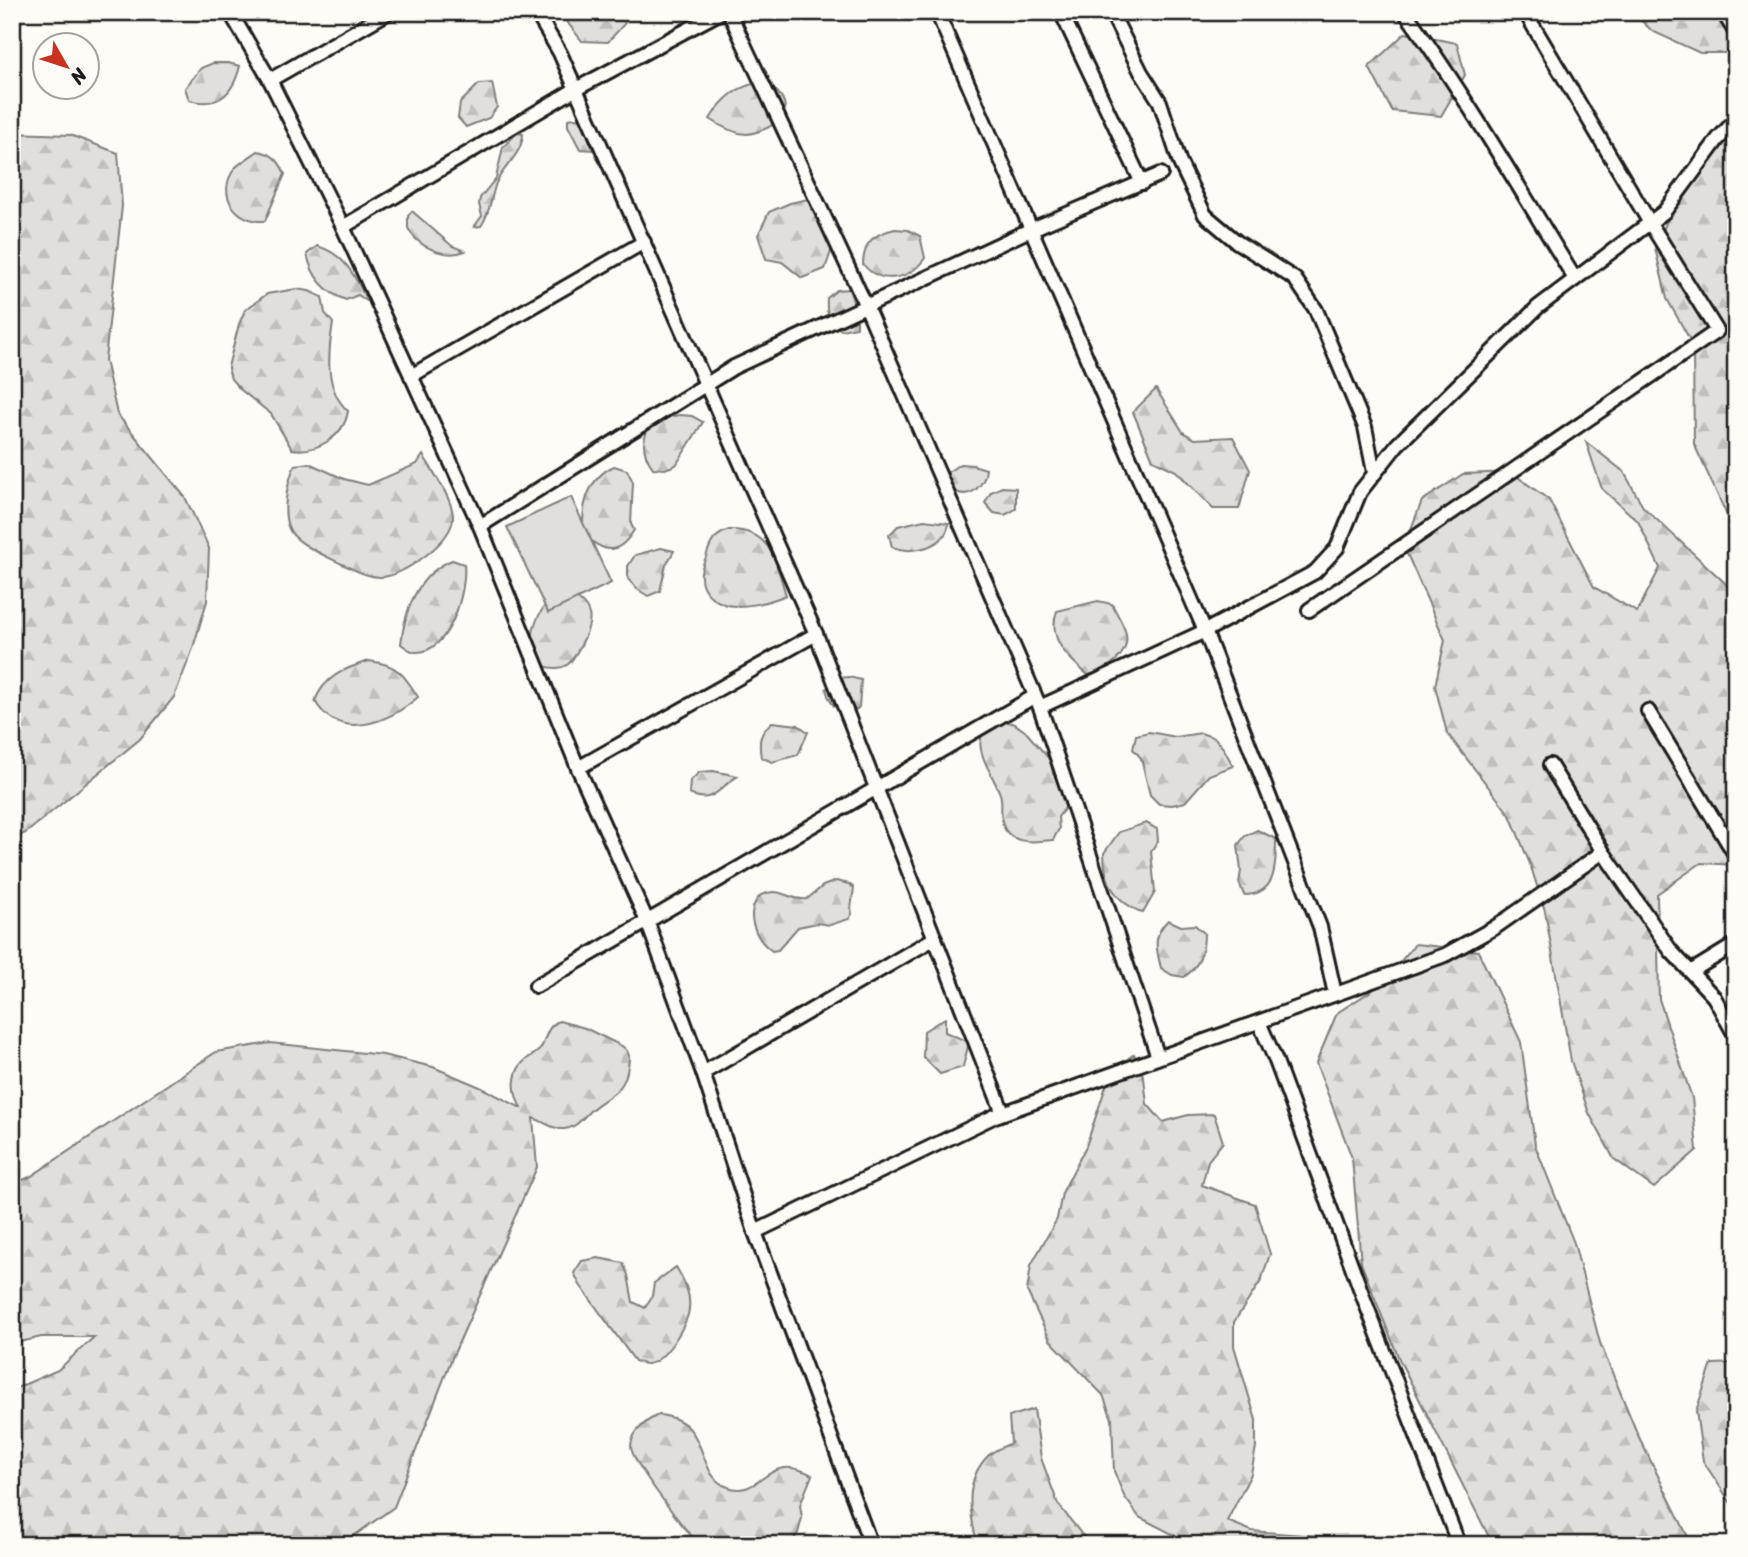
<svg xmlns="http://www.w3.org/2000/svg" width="1748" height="1557" font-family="Sriracha,sans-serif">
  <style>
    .forest { fill: url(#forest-firs); stroke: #7e7e7c; stroke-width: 2 }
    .pitch { fill: #e0dfdb; stroke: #7e7e7c; stroke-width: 2 }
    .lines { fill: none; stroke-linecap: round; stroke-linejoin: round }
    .minor-casing { stroke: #1c1c1c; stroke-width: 18 }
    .minor { stroke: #fdfcf7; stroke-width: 12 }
  </style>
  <defs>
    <pattern id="forest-firs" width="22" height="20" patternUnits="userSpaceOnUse" patternTransform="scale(1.75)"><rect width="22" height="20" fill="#e0dfdb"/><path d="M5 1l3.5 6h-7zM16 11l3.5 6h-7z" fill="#c0bfbb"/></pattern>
  </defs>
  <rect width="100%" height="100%" fill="#fdfcf7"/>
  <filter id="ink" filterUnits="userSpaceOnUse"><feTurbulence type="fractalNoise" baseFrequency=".0143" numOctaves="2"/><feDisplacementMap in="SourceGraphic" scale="14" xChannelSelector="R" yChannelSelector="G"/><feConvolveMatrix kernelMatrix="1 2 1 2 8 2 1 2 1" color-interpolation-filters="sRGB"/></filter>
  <g filter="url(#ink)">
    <g class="forest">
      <path d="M564 12H623L625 23 608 42 582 41 567 22Z"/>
      <path d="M1632 12H1736V53H1700L1652 31Z"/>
      <path d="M1405 33 1457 43 1465 75 1441 116 1392 111 1369 67Z"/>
      <path d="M213 63H228L240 66C233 94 219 108 189 100L185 88 201 68Z"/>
      <path d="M763 82C787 95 795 114 767 128 760 131 753 134 746 134 733 133 720 126 710 119 723 98 738 85 763 82Z"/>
      <path d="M492 83 497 107 489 118 466 127 458 118 460 103 479 84Z"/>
      <path d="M574 118 581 119 593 150 580 149 568 126V119Z"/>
      <path d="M1725 119H1736V535L1694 444 1693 345 1667 299 1655 248 1696 155Z"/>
      <path d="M12 133 70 135 118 153 122 206 105 360 117 414 185 497 209 548 207 601 192 651 174 697 140 739 26 833 12 839Z"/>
      <path d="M517 133 523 134C522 155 504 165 496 183 491 197 490 214 481 226L474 227 482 216 479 204 480 198 496 178 503 147Z"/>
      <path d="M258 151C273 154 279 160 285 174L265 221C236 223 215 194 235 168 241 162 251 156 258 151Z"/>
      <path d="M817 197 832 218 834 243 825 269 802 278 782 262 766 259 758 235 769 212 790 203Z"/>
      <path d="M412 211 452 246 465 251C445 259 417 247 408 228V216Z"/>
      <path d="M895 229 908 230 920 236 925 258C910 280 880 286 863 264 864 241 874 234 895 229Z"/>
      <path d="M317 246C346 254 355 277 368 302L358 295 346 300C324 292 312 277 307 254Z"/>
      <path d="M296 289 309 291 322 297 325 313 333 323C328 353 324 389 348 411 344 437 317 453 292 449L271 414 241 390 231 379 228 367 239 324 245 310 267 294Z"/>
      <path d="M849 289 857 314V327L841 330C828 321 826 313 827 298L837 290Z"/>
      <path d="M1156 389 1183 432 1195 439 1233 437 1250 470 1239 509H1213L1176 471 1153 460 1133 412Z"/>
      <path d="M680 415 692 416 703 422 676 465 665 469 653 468C640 450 642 437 653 419Z"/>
      <path d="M1586 442 1624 472 1643 507 1724 582 1736 597V865L1701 863 1657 894 1659 999 1692 1098 1697 1150 1654 1188 1614 1159 1589 1113 1571 1061 1545 911 1530 864 1510 815 1447 733 1435 686 1445 640 1404 547 1422 501 1463 474 1511 472 1549 500 1594 587 1637 612 1660 568 1638 521 1602 489Z"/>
      <path d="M423 455C432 470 454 501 453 518 452 541 409 571 388 576 372 580 355 570 342 564 326 556 308 549 295 537 278 522 287 483 295 465L309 463 344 479 368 485 417 464Z"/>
      <path d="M960 464 973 465 986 469C985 484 972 499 956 492 952 491 949 487 946 484L948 472Z"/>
      <path d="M614 466 627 470 633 482 631 524 634 530C619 555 605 554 584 535 580 508 588 478 614 466Z"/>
      <path d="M1002 487 1016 488V509L1005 515 994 513 985 503 991 492Z"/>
      <path d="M924 520 949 523C946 547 913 555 892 547L889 535 898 526Z"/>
      <path d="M729 530C772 529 775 561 786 595 772 601 753 606 737 606 719 606 699 593 701 573 701 568 704 562 706 557 710 543 714 535 729 530Z"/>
      <path d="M661 548 674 551 666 565 660 591 648 596 637 589 628 579V566L635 555Z"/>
      <path d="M452 560 464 564C467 590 450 654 415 652 410 651 405 647 401 644 405 610 418 574 452 560Z"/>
      <path d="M573 596C597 610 591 626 580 647 576 653 573 661 567 665 559 670 549 668 540 665 526 644 533 621 548 601Z"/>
      <path d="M1098 601 1112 604C1116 613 1124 624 1126 634 1130 656 1106 670 1088 675 1068 658 1047 639 1057 611Z"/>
      <path d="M369 661C397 664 404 674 418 697 389 723 338 742 315 701 324 677 345 668 369 661Z"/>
      <path d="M849 677 861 680 859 707 850 715C835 710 830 704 826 689L836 678Z"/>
      <path d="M1002 720 1015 724 1026 732 1051 761 1053 774 1070 795 1065 808 1058 817 1059 829 1053 840C1034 842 1007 846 1002 821 1000 813 1003 802 1000 794 992 770 959 734 1002 720Z"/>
      <path d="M772 722 798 725 808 732 798 755 772 762 761 757C758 740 760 733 772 722Z"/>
      <path d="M1149 732 1176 737 1201 733 1215 738 1224 749 1233 766 1209 775 1185 802 1172 805 1159 804 1150 795 1141 758 1133 749 1136 735Z"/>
      <path d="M713 771 738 776C718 787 715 805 689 794L690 781 700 772Z"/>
      <path d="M1146 823 1157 829 1158 841 1151 851 1155 892 1143 913C1115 902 1104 882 1104 853L1119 832Z"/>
      <path d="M1257 830 1276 839C1276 865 1277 895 1244 895L1239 883 1241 871 1238 845 1245 836Z"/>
      <path d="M836 881 849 884 854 888 851 908 852 914 849 919 830 925 817 923 798 927 778 950 772 951C755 939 743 912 761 895 782 886 788 901 807 899L823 886Z"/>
      <path d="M1168 920 1181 926 1195 925 1204 933C1204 952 1200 966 1184 977L1172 975 1161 968C1156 948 1152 936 1168 920Z"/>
      <path d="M1415 944 1478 951 1521 1042 1535 1145 1574 1243 1600 1343 1637 1433 1692 1545H1493L1400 1361 1361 1263 1352 1158 1316 1063 1337 1013 1382 984Z"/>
      <path d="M945 1018V1032L969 1042 963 1067 940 1074 923 1057 924 1031Z"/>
      <path d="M559 1021 585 1028 622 1046C630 1052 630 1057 628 1066 625 1093 608 1095 591 1110 582 1118 577 1128 564 1129 553 1130 543 1121 533 1118L537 1167 452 1358 394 1507 355 1535 331 1545H12V1390L58 1370 94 1337H41L12 1344V1184L30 1177 216 1052 270 1043 383 1055 433 1067 480 1087 521 1108C512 1091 511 1070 528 1058 532 1055 538 1053 541 1048 547 1037 546 1027 559 1021Z"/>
      <path d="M1134 1054 1144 1078 1147 1104 1163 1122 1188 1115 1214 1114 1223 1142 1208 1161 1202 1185 1255 1204 1270 1254 1261 1281 1234 1322V1346L1256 1420V1447L1251 1474 1227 1521 1252 1531 1327 1537V1545H1188L1184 1540 1139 1517 1124 1496 1114 1471 1112 1419 1103 1395 1050 1340 1027 1291 1031 1265 1057 1219 1062 1193 1086 1146 1111 1071Z"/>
      <path d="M598 1258 623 1263 628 1275 633 1302 645 1308 652 1296 654 1283 676 1267C684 1280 691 1294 689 1309 688 1324 663 1365 646 1364 642 1364 639 1362 635 1361L580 1285 574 1273 582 1261Z"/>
      <path d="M1736 1363V1511L1703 1461 1696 1411 1712 1364Z"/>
      <path d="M1034 1409 1041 1458 1058 1504 1090 1545H978C969 1514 964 1481 987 1457 993 1450 1003 1447 1011 1443L1009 1417Z"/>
      <path d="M658 1415C713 1419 693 1475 728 1487 763 1499 765 1450 812 1475L800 1505 802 1518 798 1533 790 1545H699C685 1529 632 1463 631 1447 631 1432 646 1421 658 1415Z"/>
    </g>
    <path class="pitch" d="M571 497 611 583 548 613 507 527Z"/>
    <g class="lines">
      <g class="minor-casing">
        <g id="minor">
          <path d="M230 12 270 80 343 227 480 526 578 768 647 921 703 1073 755 1232 871 1545"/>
          <path d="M536 12 560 53 816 634 1003 1113"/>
          <path d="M729 12 866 306 1040 707 1158 1057"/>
          <path d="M937 12 1205 631 1320 927 1335 994"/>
          <path d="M1061 12 1142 183"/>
          <path d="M1111 12 1141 72 1160 102 1180 163 1205 215 1237 242 1295 279 1316 310 1365 427 1374 472"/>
          <path d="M1405 12C1467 98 1520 189 1575 279"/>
          <path d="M1723 12 1736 33"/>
          <path d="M270 80 389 12"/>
          <path d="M343 227 576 89 721 12"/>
          <path d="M411 376 644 242"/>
          <path d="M480 526 734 367 1032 229 1161 174"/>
          <path d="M1309 610 1717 331 1650 223 1525 12"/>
          <path d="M1040 707 1205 631 1315 572 1337 548 1360 492 1397 445 1538 307 1664 212 1718 139 1736 120"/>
          <path d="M1648 711 1736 856"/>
          <path d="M1550 765 1603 852"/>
          <path d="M578 768 816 634"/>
          <path d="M1692 971 1736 944"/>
          <path d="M536 986 1035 696"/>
          <path d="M1259 1022 1276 1061 1364 1299 1459 1545"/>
          <path d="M703 1073 935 938"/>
          <path d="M755 1232 995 1116 1445 955 1494 928 1603 852 1671 951 1714 997 1736 1037"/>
        </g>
      </g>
      <use href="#minor" class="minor"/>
    </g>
  </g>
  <rect width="1748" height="1557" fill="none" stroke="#fdfcf7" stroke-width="42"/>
  <rect x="21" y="21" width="1706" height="1515" fill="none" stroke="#1c1c1c" stroke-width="2.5" filter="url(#ink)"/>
  <g transform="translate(66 66) rotate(129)"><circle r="33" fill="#fdfcf7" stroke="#a3a29f" stroke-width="2"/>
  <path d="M0-5L12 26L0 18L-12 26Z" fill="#c8321e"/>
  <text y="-10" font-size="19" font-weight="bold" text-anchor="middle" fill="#1c1c1c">N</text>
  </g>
</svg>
